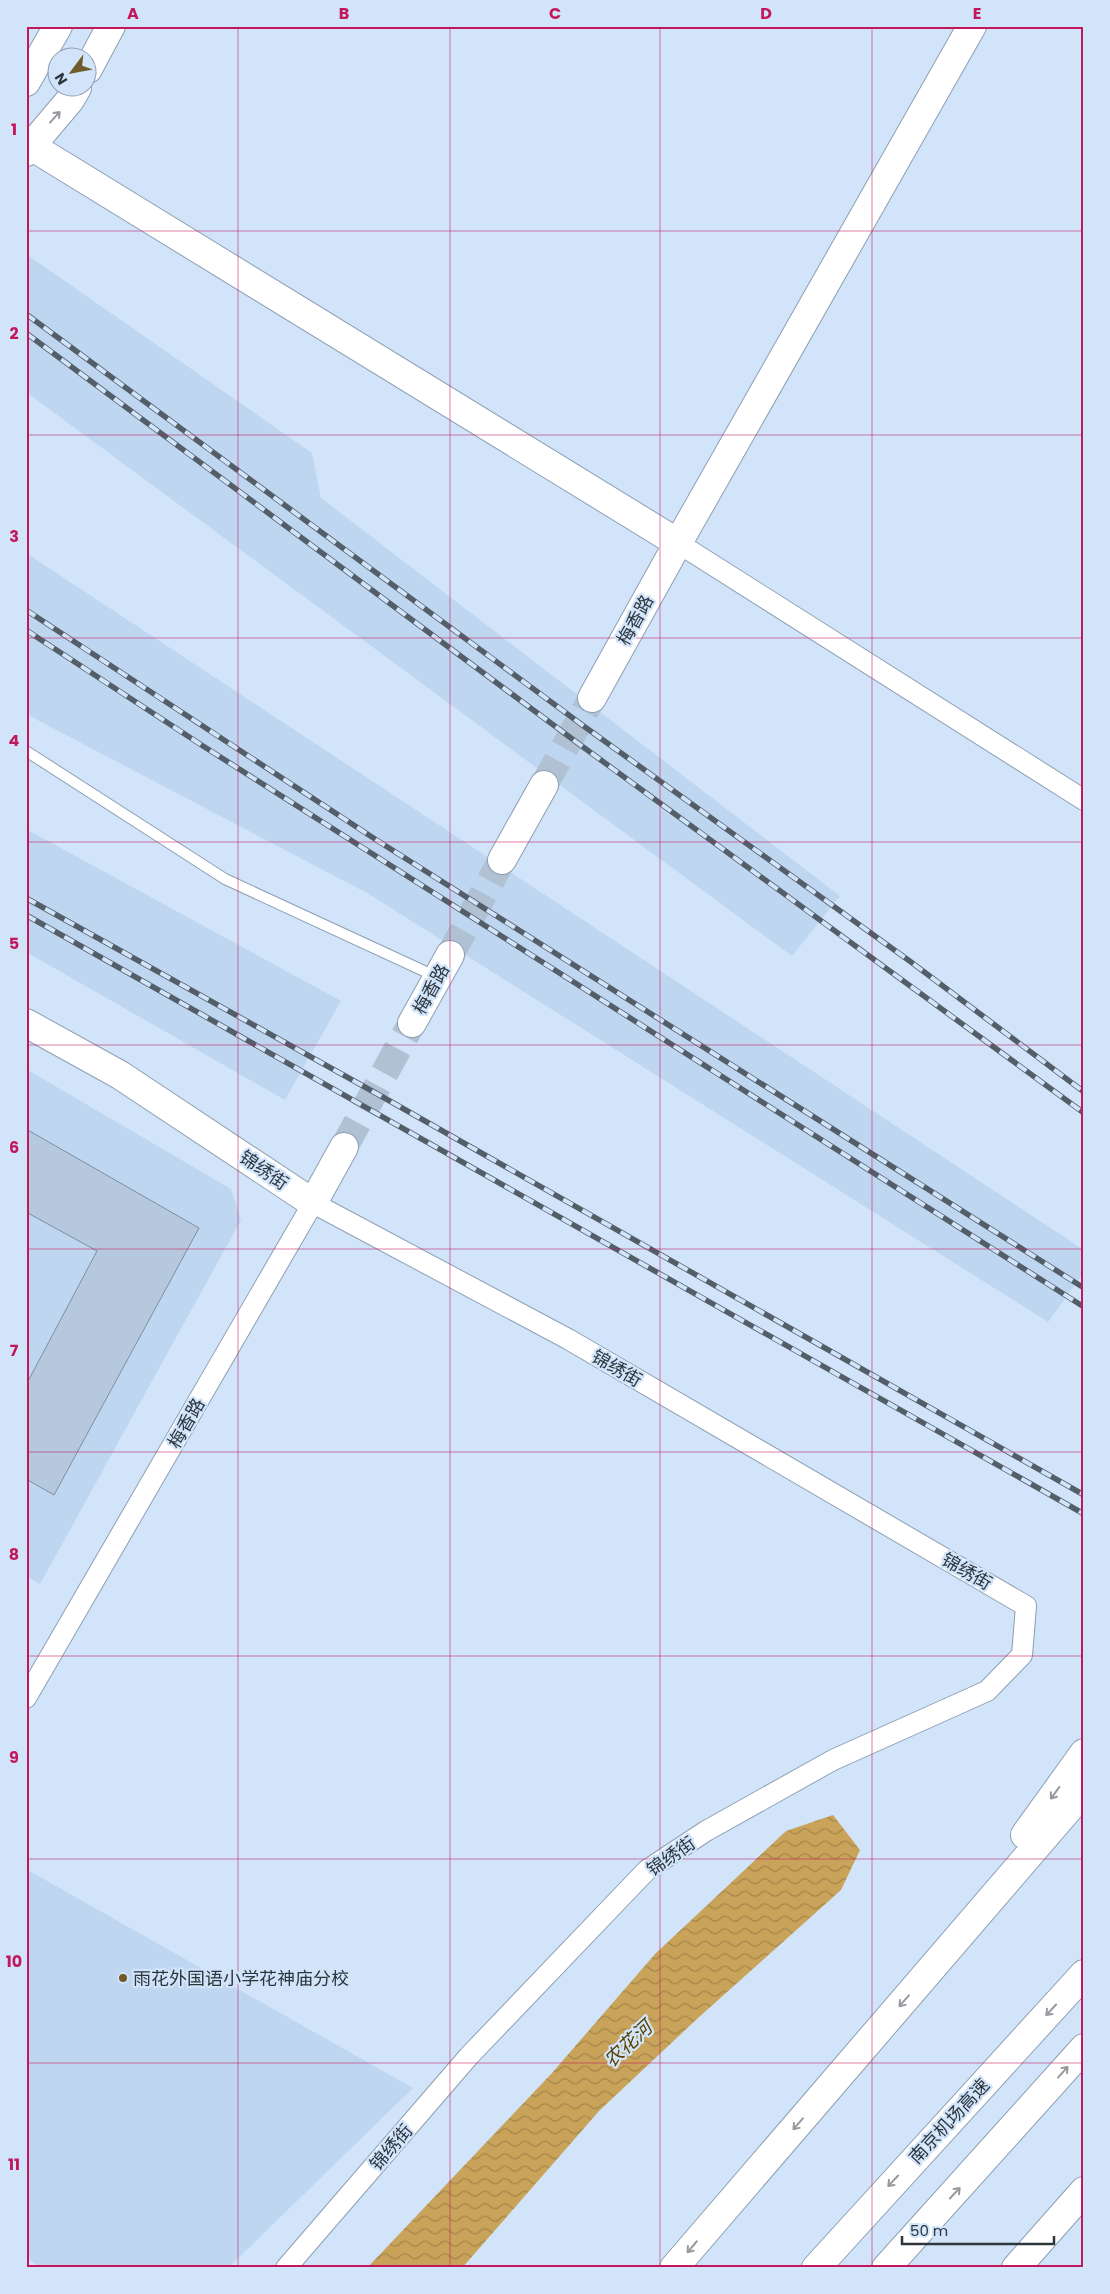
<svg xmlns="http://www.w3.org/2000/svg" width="1110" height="2294" font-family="Poppins,'Noto Sans SC',sans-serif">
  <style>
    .built { fill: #bfd6f1 }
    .water { fill: url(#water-waves) }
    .building { fill: #b5c8dd; stroke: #7d8ea2 }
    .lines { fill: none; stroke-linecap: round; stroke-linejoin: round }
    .secondary-tunnel { stroke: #b0c1d4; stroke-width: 28; stroke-dasharray: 28 14; stroke-linecap: butt }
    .lane-casing { stroke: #8e9fb4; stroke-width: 12 }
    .street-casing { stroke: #8e9fb4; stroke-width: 22 }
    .secondary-casing { stroke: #8e9fb4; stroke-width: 30 }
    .highway-casing { stroke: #8e9fb4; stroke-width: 30 }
    .lane { stroke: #fff; stroke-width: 10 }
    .street { stroke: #fff; stroke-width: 20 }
    .secondary { stroke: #fff; stroke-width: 28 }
    .highway { stroke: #fff; stroke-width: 28 }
    .rail-casing { stroke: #535e69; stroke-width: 5.5 }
    .rail { stroke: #d1e4fa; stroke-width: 4; stroke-dasharray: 11; stroke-linecap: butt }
    .oneway { stroke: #969a9e }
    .grid { fill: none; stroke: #c2185b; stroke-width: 1; stroke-opacity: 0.55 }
    .poi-dot { fill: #715a2a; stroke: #d1e4fa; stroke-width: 2 }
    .labels { text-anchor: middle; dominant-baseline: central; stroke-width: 4.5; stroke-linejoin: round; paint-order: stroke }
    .street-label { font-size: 18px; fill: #2d353d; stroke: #d1e4fa }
    .poi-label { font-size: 18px; fill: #2d353d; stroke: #d1e4fa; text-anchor: start }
    .water-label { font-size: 19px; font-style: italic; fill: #594000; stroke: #d1e4fa }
    .neatline { fill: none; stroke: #c2185b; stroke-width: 2 }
    .grid-label { font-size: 16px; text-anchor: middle; font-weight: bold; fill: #c2185b }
  </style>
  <defs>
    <pattern id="water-waves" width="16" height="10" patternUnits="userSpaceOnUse" patternTransform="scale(1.25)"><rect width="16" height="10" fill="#c9a359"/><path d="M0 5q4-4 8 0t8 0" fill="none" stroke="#a4864b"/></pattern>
  </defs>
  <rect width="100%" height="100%" fill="#d1e4fa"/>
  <g class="built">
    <path d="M26 254 312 453 321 498 840 896 792 956 26 392Z"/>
    <path d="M26 553 1084 1250V1273L1048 1322 367 893 26 714Z"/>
    <path d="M26 829 341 1001 285 1100 26 952Z"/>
    <path d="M26 1069 231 1189 241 1220 40 1584 26 1576Z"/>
    <path d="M26 1869 413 2088 228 2268H43L26 2258Z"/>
  </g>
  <path class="water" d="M833 1815 860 1850 841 1890 698 2018 599 2111 462 2268H367L552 2073 655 1954 786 1831Z"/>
  <path class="building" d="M26 1129 199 1228 54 1495 26 1479V1385L97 1251 26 1212Z"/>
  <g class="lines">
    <g class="secondary-tunnel">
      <path d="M544 785 592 698"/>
      <path d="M450 955 502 860"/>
      <path d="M344 1147 412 1023"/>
    </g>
    <g class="lane-casing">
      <path id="lane" d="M26 751 225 879 437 977"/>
    </g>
    <g class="street-casing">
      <g id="street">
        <path d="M678 543 1084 800"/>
        <path d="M26 1698 313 1203 568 1339 1026 1606 1022 1655 987 1691 833 1760 706 1831 647 1870 469 2056 286 2268"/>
      </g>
    </g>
    <g class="secondary-casing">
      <g id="secondary">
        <path d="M88 69 111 26"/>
        <path d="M26 82 58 26"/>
        <path d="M26 143 678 543"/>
        <path d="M26 152 70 100 77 88"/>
        <path d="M592 698 678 543 972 26"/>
        <path d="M502 860 544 785"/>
        <path d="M26 1023 120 1075 313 1203 344 1147"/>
        <path d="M412 1023 450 955"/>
      </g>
    </g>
    <g class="highway-casing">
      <g id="highway">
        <path d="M1025 1835 1084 1753"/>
        <path d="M674 2268 1084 1791"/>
        <path d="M816 2268 1084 1974"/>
        <path d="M886 2268 1084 2048"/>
        <path d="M1016 2268 1084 2191"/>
      </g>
    </g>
    <use href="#lane" class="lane"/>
    <use href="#street" class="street"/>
    <use href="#secondary" class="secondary"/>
    <use href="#highway" class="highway"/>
    <g class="rail-casing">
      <g id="rail">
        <path d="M26 314 585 727 911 962 1084 1092"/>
        <path d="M26 333 579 744 1084 1113"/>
        <path d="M26 610 378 841 1084 1288"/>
        <path d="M26 630 203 746 1084 1307"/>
        <path d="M26 898 381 1096 1084 1495"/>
        <path d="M26 915 1084 1514"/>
      </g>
    </g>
    <use href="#rail" class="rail"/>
  </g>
  <defs><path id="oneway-shaft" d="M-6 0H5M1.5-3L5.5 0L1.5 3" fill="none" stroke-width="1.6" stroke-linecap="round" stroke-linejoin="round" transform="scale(1.25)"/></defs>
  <g class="oneway">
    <use href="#oneway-shaft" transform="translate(55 117) rotate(-48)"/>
    <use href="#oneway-shaft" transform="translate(1055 1793) rotate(126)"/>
    <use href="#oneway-shaft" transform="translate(904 2001) rotate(131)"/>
    <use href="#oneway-shaft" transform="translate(1051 2010) rotate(133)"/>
    <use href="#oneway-shaft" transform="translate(1063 2072) rotate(-48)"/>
    <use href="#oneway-shaft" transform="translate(798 2124) rotate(131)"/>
    <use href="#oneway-shaft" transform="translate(893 2181) rotate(133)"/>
    <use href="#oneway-shaft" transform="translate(955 2193) rotate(-47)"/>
    <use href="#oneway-shaft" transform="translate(692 2247) rotate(130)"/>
  </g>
  <path class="grid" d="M238 26V2268M450 26V2268M660 26V2268M872 26V2268M26 231H1084M26 435H1084M26 638H1084M26 842H1084M26 1045H1084M26 1249H1084M26 1452H1084M26 1656H1084M26 1859H1084M26 2063H1084"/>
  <circle class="poi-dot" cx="123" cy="1978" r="5"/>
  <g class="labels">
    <g class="street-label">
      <text transform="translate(635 620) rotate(-61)">梅香路</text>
      <text transform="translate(431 989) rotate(-61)">梅香路</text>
      <text transform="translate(264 1170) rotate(34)">锦绣街</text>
      <text transform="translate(617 1368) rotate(30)">锦绣街</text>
      <text transform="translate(186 1423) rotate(-60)">梅香路</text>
      <text transform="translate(967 1571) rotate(30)">锦绣街</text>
      <text transform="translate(671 1856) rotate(-35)">锦绣街</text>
      <text transform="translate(949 2121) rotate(-47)">南京机场高速</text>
      <text transform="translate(391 2147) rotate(-49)">锦绣街</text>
    </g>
    <g class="poi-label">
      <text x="133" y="1978">雨花外国语小学花神庙分校</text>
    </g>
    <g class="water-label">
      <text transform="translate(628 2044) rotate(-43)">农花河</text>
    </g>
  </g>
  <rect width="1110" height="2294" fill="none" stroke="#d1e4fa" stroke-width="55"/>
  <g transform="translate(72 72) rotate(238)"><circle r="24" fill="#d1e4fa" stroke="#8f9eae"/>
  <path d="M0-4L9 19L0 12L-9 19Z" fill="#715a2a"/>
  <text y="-8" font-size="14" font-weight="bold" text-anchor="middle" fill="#2d353d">N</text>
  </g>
  <path d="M902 2236v8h152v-8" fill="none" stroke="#2d353d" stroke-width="2.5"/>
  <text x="910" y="2236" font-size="15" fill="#2d353d" stroke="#d1e4fa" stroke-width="4" paint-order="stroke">50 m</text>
  <rect x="28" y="28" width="1054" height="2238" class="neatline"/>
  <g class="grid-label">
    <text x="133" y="19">A</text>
    <text x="344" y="19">B</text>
    <text x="555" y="19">C</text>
    <text x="766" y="19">D</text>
    <text x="977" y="19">E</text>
    <text x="14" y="135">1</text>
    <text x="14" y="339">2</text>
    <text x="14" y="542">3</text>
    <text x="14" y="746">4</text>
    <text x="14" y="949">5</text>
    <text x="14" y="1153">6</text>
    <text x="14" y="1356">7</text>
    <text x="14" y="1560">8</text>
    <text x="14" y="1763">9</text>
    <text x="14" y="1967">10</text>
    <text x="14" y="2170">11</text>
  </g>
</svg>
